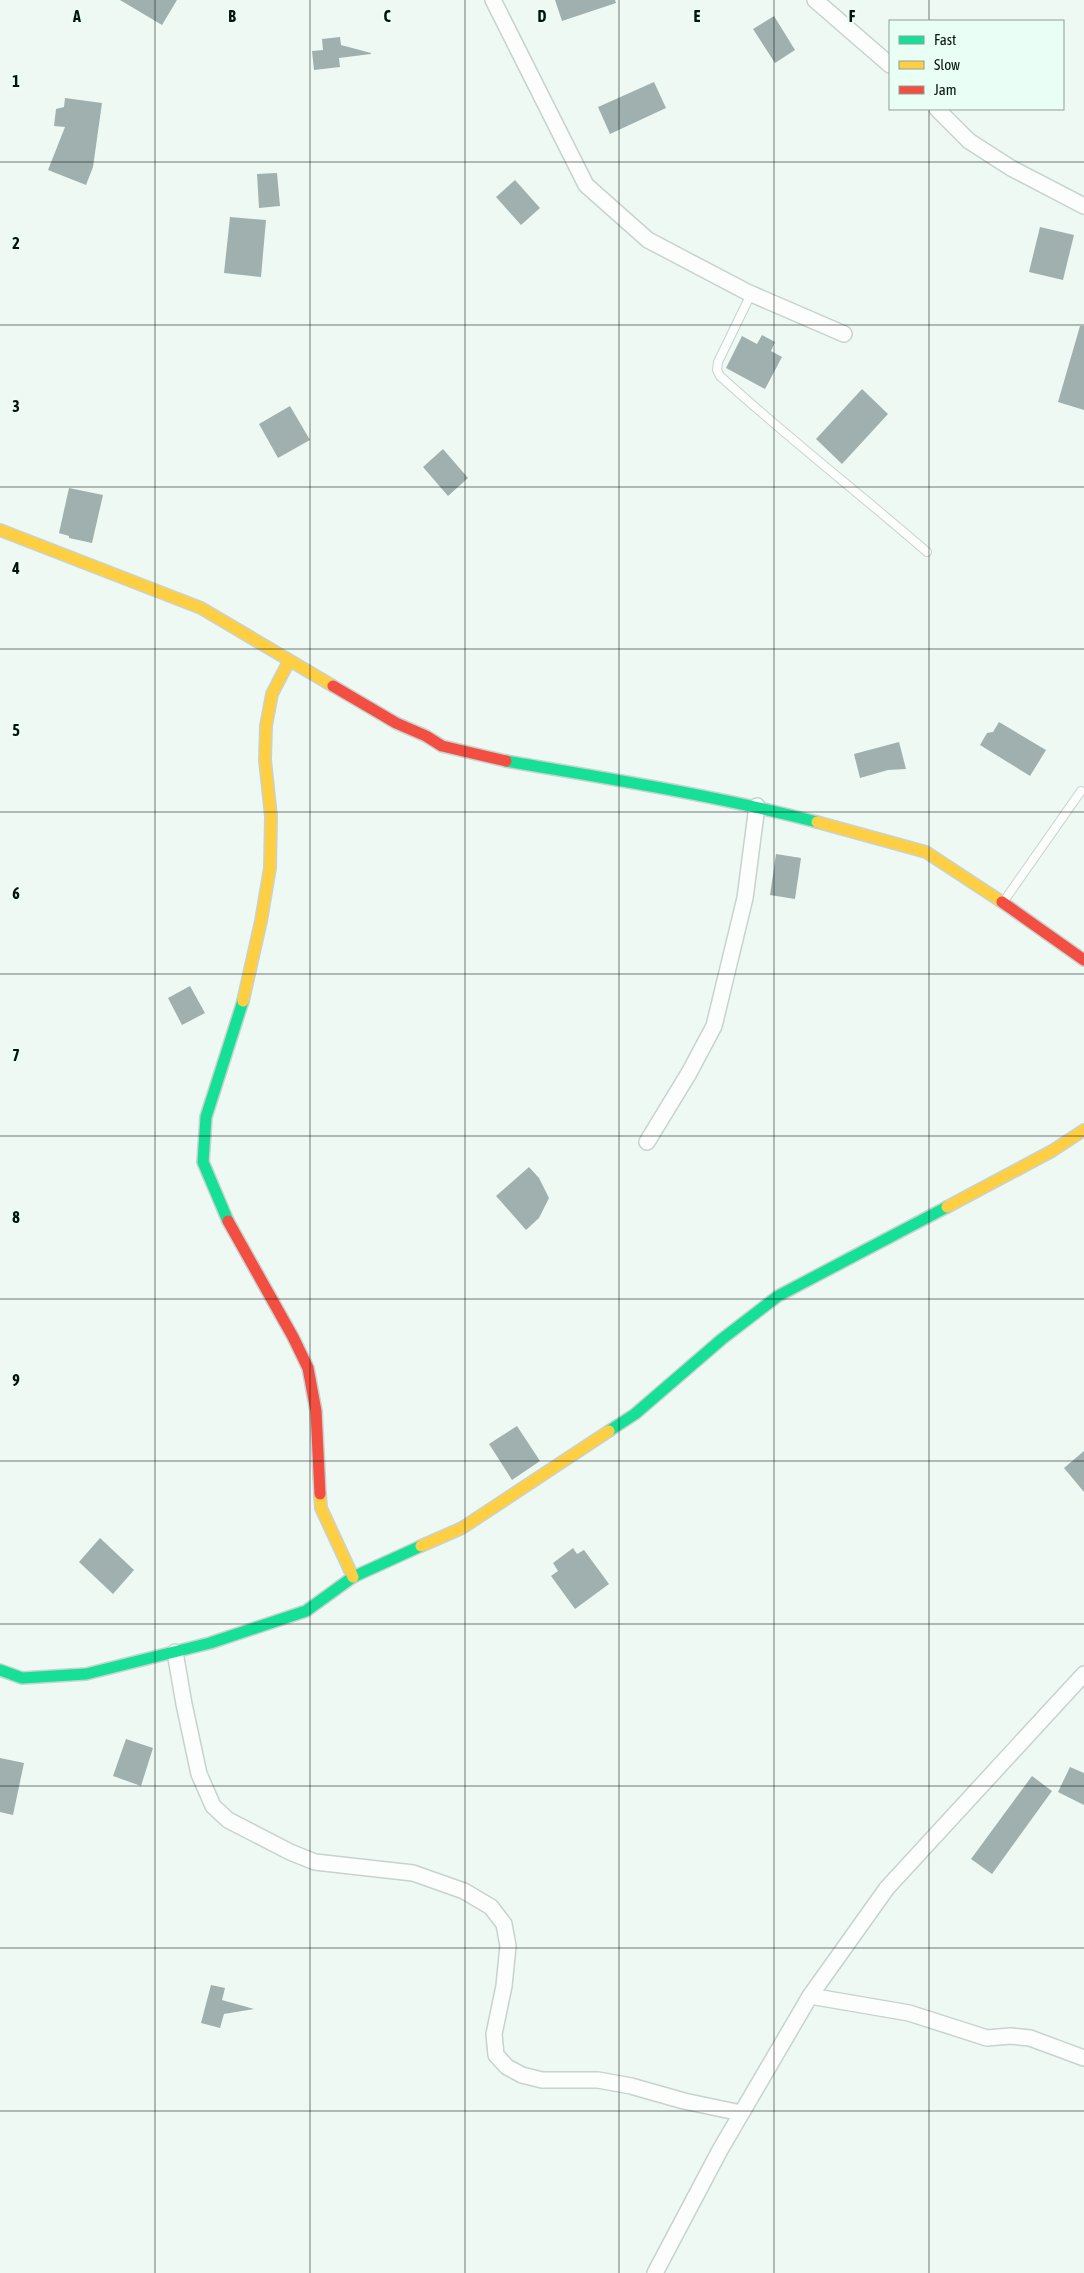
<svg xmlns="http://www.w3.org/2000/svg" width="1084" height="2273" font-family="'Asap Condensed',sans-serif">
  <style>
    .building { fill: #9fb0af }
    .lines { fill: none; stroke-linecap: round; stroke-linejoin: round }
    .lane-casing { stroke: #c8d2ce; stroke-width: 10 }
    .street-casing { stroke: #c8d2ce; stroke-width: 18 }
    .fast-casing { stroke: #c8d2ce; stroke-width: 14 }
    .slow-casing { stroke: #c8d2ce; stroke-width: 14 }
    .jam-casing { stroke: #c8d2ce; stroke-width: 14 }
    .lane { stroke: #fcfefd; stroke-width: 8 }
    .street { stroke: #fcfefd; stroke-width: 15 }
    .fast { stroke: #16e098; stroke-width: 11 }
    .slow { stroke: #ffcf43; stroke-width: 11 }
    .jam { stroke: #f24e42; stroke-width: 11 }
    .grid { fill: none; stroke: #07110d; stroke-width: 1; stroke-opacity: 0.55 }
    .grid-label { font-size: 16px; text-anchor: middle; font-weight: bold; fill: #07110d; stroke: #e9fef5; stroke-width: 4.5; stroke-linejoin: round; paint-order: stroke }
  </style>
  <rect width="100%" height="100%" fill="#eef9f4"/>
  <g class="building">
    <path d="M120 0H177L162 25Z"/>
    <path d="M555 0H615L616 3 562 21Z"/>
    <path d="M774 16 795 50 775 63 753 29Z"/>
    <path d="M340 37 341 45 371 53V54L339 58 340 67 314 70 312 51 323 50 322 39Z"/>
    <path d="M654 82 666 108 610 134 598 107Z"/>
    <path d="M65 98 102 103 93 167 86 185 48 170 65 127 54 126 56 109 64 107Z"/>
    <path d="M277 173 280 206 259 208 257 174Z"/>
    <path d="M515 180 540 208 521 225 496 197Z"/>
    <path d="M230 217 266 220 261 277 224 273Z"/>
    <path d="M1040 227 1074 235 1063 280 1029 272Z"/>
    <path d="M1080 326H1084V410L1058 402Z"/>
    <path d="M762 335 775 342 771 351 782 357 765 389 726 368 742 336 757 344Z"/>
    <path d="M862 389 888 414 842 464 816 439Z"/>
    <path d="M290 406 310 440 278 458 259 424Z"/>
    <path d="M443 449 468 478 448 496 423 467Z"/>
    <path d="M69 488 103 495 92 543 69 538V536L59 533Z"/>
    <path d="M999 722 1046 750 1030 776 980 745 987 733 993 732Z"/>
    <path d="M899 742 906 769 888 770 860 778 854 754Z"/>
    <path d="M776 854 801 858 795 899 770 895Z"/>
    <path d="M190 986 205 1013 182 1025 168 998Z"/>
    <path d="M529 1167 539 1178 549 1198 539 1218 526 1230 496 1196Z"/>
    <path d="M517 1426 540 1461 512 1480 489 1444Z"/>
    <path d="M1084 1451V1492L1064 1468Z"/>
    <path d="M100 1538 134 1570 113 1594 79 1562Z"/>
    <path d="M573 1548 577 1554 584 1550 609 1584 575 1609 551 1576 558 1571 553 1563Z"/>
    <path d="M126 1739 153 1748 141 1786 113 1776Z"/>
    <path d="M0 1758 24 1763 13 1815 0 1812Z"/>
    <path d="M1070 1767 1084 1773V1805L1058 1792Z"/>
    <path d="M1032 1776 1052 1791 992 1874 971 1859Z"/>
    <path d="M211 1985 225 1988 222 2000 254 2009 224 2014 220 2028 201 2023Z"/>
  </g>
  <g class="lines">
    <g class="lane-casing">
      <g id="lane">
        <path d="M751 294 718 362 717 370 720 376C787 437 859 493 927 552"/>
        <path d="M1004 901 1081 791"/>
      </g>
    </g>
    <g class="street-casing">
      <g id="street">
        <path d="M493 0 586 185 648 240 747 292 844 334"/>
        <path d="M815 0 890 65"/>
        <path d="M937 109 969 141 1011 168 1084 206"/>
        <path d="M647 1142 689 1073 714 1026 745 898 757 806"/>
        <path d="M175 1652 184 1704 199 1774 213 1806 228 1820 290 1852 315 1862 413 1873 464 1891 491 1907 504 1924 508 1946 504 1986 494 2034 496 2055 507 2067 522 2075 542 2080H598L631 2086 684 2101 741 2113"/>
        <path d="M810 1996 909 2013 987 2038 1010 2036 1030 2038 1084 2058"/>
        <path d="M655 2273 720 2150 810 1996 887 1888 1084 1674"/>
      </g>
    </g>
    <g class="fast-casing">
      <g id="fast">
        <path d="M506 761C610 779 714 795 817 822"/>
        <path d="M228 1221 203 1162 206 1117 243 1001"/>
        <path d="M609 1431 635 1414 722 1339 778 1296 947 1207"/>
        <path d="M0 1670 22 1678 86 1674 210 1643 306 1611 353 1577 421 1546"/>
      </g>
    </g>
    <g class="slow-casing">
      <g id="slow">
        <path d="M0 530 201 608 333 686"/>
        <path d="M817 822 926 852 1002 902"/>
        <path d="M243 1001 261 921 270 868 271 816 265 760 266 726 272 694 289 661"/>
        <path d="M947 1207 1052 1151 1084 1130"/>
        <path d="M320 1494 321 1508 353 1577"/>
        <path d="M421 1546 462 1528 609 1431"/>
      </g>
    </g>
    <g class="jam-casing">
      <g id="jam">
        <path d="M333 686 396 723 426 736 442 746 506 761"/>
        <path d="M1002 902 1084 960"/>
        <path d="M228 1221 293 1337 308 1368 316 1411 320 1494"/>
      </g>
    </g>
    <use href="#lane" class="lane"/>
    <use href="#street" class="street"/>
    <use href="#fast" class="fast"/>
    <use href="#slow" class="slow"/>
    <use href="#jam" class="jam"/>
  </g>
  <path class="grid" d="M155 0V2273M310 0V2273M465 0V2273M619 0V2273M774 0V2273M929 0V21M929 109V2273M0 162H1084M0 325H1084M0 487H1084M0 649H1084M0 812H1084M0 974H1084M0 1136H1084M0 1299H1084M0 1461H1084M0 1624H1084M0 1786H1084M0 1948H1084M0 2111H1084"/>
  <g class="grid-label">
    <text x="77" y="22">A</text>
    <text x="232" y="22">B</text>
    <text x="387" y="22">C</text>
    <text x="542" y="22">D</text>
    <text x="697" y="22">E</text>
    <text x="852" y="22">F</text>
    <text x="16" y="87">1</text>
    <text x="16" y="249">2</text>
    <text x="16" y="412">3</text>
    <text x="16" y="574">4</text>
    <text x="16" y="736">5</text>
    <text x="16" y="899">6</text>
    <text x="16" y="1061">7</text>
    <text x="16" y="1223">8</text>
    <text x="16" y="1386">9</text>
  </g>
  <rect x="889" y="20" width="175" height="90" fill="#e9fef5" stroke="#8f9f98"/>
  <rect x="899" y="36" width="25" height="8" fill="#16e098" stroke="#8f9f98"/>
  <text x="934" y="45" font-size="15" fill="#07110d">Fast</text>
  <rect x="899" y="61" width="25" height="8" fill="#ffcf43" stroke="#8f9f98"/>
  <text x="934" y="70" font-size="15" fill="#07110d">Slow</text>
  <rect x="899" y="86" width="25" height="8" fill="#f24e42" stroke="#8f9f98"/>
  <text x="934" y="95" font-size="15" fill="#07110d">Jam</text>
</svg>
